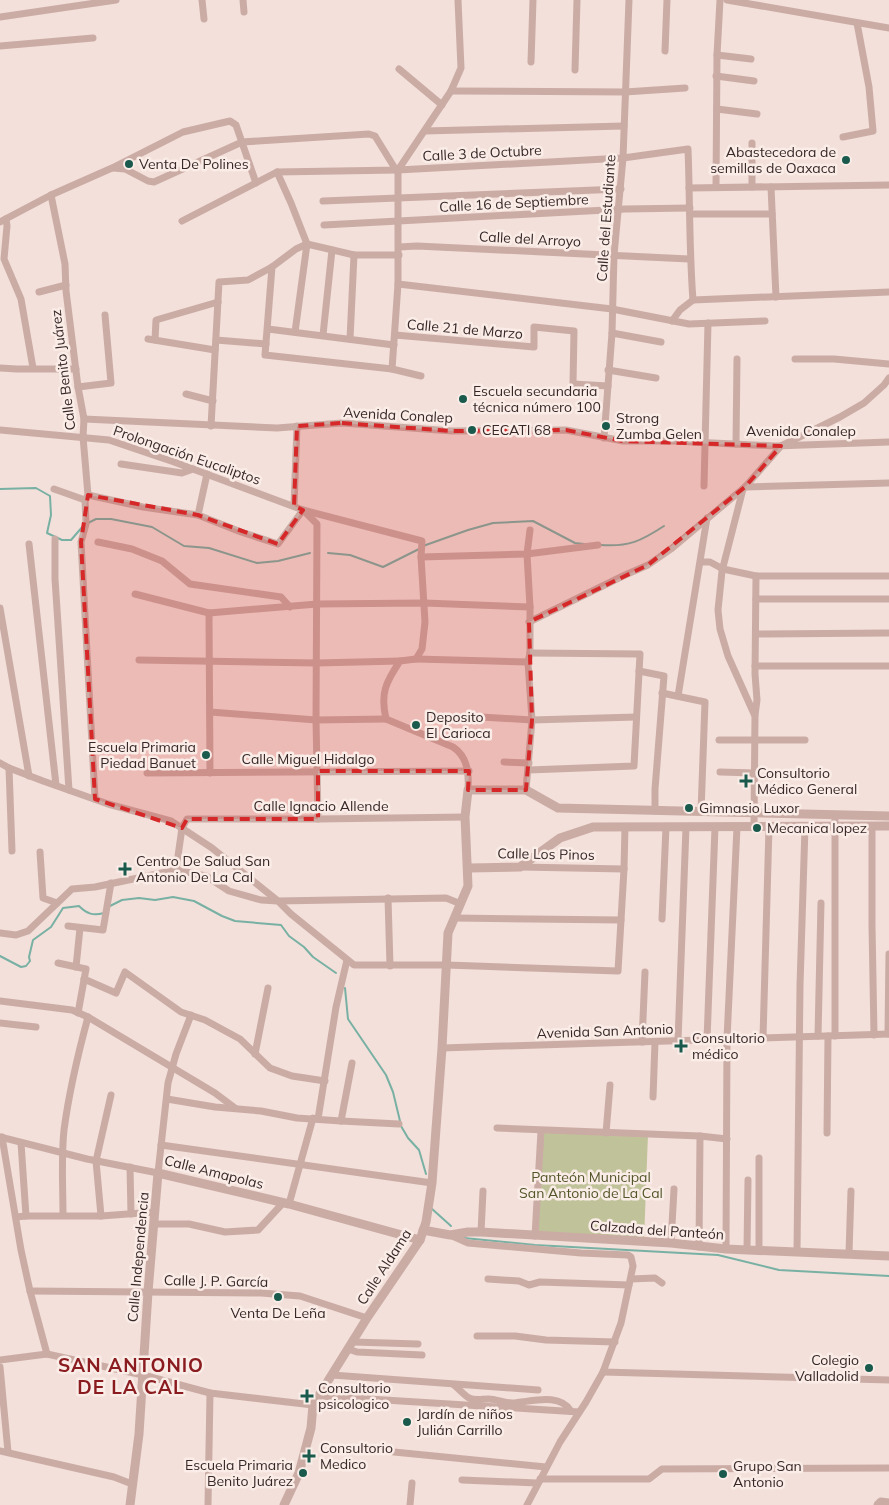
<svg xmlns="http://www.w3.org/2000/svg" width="889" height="1505" font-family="Mulish,sans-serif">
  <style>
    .green { fill: #c0c399 }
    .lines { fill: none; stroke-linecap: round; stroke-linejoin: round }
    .stream { stroke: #78b1a4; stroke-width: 2 }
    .minor { stroke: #cbaca5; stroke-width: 7 }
    .tertiary { stroke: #cbaca5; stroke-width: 9 }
    .marked { fill: #d62828; fill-opacity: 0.2; stroke: #d62828; stroke-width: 4; stroke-dasharray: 10 6; stroke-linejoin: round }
    .poi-dot { fill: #1a5a4d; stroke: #faece7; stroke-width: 2 }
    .labels { text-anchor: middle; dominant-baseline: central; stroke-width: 5; stroke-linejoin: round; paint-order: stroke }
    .poi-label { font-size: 14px; fill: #372827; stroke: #faece7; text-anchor: start }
    .street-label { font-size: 14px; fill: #372827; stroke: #faece7 }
    .park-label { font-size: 14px; fill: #525629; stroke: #faece7 }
    .district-label { font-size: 19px; font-weight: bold; letter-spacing: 1px; fill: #8a1c20; stroke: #faece7 }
  </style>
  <rect width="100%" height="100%" fill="#f3e0da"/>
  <path class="green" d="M541 1131 648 1134 644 1241 535 1236Z"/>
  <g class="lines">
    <g class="stream">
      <path d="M0 489 36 488 50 496 51 515 47 533 62 540H71L84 525"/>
      <path d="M88 523 96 519H111L152 527 184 546 209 548 257 563 278 561 310 553"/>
      <path d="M601 545C629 547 641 541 664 526"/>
      <path d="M423 546 468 530 493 523 533 521 575 543 584 544"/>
      <path d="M328 553 350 555 383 567 419 549"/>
      <path d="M110 906 122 900 139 898 155 900 173 897 194 901 222 916 235 921 281 925 289 936 304 947 313 957 336 973"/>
      <path d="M0 956 21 967 26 966 30 961 29 957 33 940 51 927 63 908 79 906C87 914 93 916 104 913"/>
      <path d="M345 988 348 1019 386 1075 393 1092 400 1121"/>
      <path d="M401 1126 408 1138 419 1150 426 1174"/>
      <path d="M431 1208 451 1226"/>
      <path d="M464 1238 535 1245 718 1255 779 1270 889 1276"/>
    </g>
    <g class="minor">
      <path d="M202 0 204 19"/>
      <path d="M243 0 244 12"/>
      <path d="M727 0 889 28"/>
      <path d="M0 17 116 0"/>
      <path d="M0 46 93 38"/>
      <path d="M665 51 667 0"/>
      <path d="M717 55 751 59"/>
      <path d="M531 62 533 0"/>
      <path d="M399 69 442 105"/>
      <path d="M575 70 577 0"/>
      <path d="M716 76 754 81"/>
      <path d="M451 91 625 92 685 88"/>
      <path d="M717 109 757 114"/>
      <path d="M425 131 624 126"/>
      <path d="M843 137 873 131 869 87 857 23"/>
      <path d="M752 143V187"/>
      <path d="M113 168 125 169 148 181 154 182 242 142 369 134 375 136 396 170"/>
      <path d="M277 172 291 203 307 244 295 332"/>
      <path d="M716 187 717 55 720 0"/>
      <path d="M771 187 776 297"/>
      <path d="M689 188 889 185"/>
      <path d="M51 195 65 264 66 291 78 387 84 419 83 437 88 495 85 500 86 524 81 542 95 799"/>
      <path d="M323 201 621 189"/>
      <path d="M690 214H772"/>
      <path d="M6 219 7 226 4 259 21 299 33 368"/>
      <path d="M182 221 277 172 398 170 623 158 688 149C690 199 689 249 693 300"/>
      <path d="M0 222 51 195 112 168 183 132 230 121 236 125 256 183"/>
      <path d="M324 225 625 209 690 208"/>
      <path d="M399 247 417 246 689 259"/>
      <path d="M272 267 265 355 392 369 421 376"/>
      <path d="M398 284 612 309 689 324 765 321"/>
      <path d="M39 292 66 285"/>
      <path d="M672 321 680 310 693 300 889 292"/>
      <path d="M268 329 394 345"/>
      <path d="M612 333 661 342"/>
      <path d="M323 335 332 250"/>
      <path d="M395 335 534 347V327L574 331 573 384 608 386"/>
      <path d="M148 339 215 350"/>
      <path d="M350 339 354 255"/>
      <path d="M155 340 156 320 218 302"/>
      <path d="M216 340 266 344"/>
      <path d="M795 359H834L889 364"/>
      <path d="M0 368 17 369H76"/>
      <path d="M392 369 398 284V170L451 91 461 68 458 0"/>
      <path d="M608 370 656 378"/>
      <path d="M78 387 111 383 105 315"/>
      <path d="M186 394 213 401"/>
      <path d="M84 419 277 428 342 423 452 431 566 430 623 441H673L775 446 889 442"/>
      <path d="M211 426 219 282 248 280 272 267 296 249 307 244 354 255H399"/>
      <path d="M0 430 109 440 174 462 303 510 317 524 316 720 318 819"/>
      <path d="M604 438 612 333 614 255 623 158 629 0"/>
      <path d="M736 444 737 359"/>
      <path d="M121 464 182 473 193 469"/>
      <path d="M704 486 708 323"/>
      <path d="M745 487 889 483"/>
      <path d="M54 489 85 500"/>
      <path d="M743 489 722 571 718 610 720 629 728 656 755 716 754 827"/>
      <path d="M88 495 143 507 198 515 241 532 278 544 303 510 422 541 421 557 425 622 422 649 416 659 400 661C386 682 380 693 386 719L453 747C468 757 469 774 468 790"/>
      <path d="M294 506 297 426"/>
      <path d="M198 515 207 474"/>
      <path d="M55 539V579L69 790"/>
      <path d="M98 542 132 549 162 561 190 584 281 597 290 607"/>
      <path d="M29 544 56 785"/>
      <path d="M421 557 527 554 598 545"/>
      <path d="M701 562H710L723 569 756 576H889"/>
      <path d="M135 594 209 613 317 604 424 603 530 607"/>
      <path d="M756 599H889"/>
      <path d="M0 608 29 776"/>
      <path d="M209 613 210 773"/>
      <path d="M529 622 625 575 648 565 671 549 745 487 781 446 840 417 864 403 884 385 889 378"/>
      <path d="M756 634 889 633"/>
      <path d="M416 659 528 662"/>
      <path d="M139 660 317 663 400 661"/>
      <path d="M755 666H889"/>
      <path d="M639 671 664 676 655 789V811"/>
      <path d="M662 693 705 702 701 812"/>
      <path d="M678 696 707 518"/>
      <path d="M210 712 316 720 386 719"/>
      <path d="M755 715 757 700 755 674 756 576"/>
      <path d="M481 717 532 720 636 717"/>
      <path d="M719 740H805"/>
      <path d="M504 762 529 763"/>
      <path d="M0 763 9 768 43 781 108 804 171 821 212 848 278 901 446 898 461 904"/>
      <path d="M9 768 12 851"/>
      <path d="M529 770 634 766 640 654 530 653"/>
      <path d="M720 772 755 773"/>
      <path d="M147 773 469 771"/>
      <path d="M526 790 532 720 528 662 530 653V607L527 554 530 530"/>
      <path d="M835 815V1036"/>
      <path d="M872 826V925L874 1035"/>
      <path d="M40 852 43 898 57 903"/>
      <path d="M520 867 624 869"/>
      <path d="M176 870 182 828 187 819H318L465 817"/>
      <path d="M388 898 390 966"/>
      <path d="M454 918 621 920"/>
      <path d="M662 919 666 827"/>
      <path d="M68 926 103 930 111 883"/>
      <path d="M0 933 16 935 28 931 72 889 95 887 176 870 206 876 229 891 261 900 278 901 291 914 354 965H447L618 971 624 869 625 827"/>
      <path d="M58 963 86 969 78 1013"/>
      <path d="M76 967 80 928"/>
      <path d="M84 979 116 993 125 972 181 1012 205 1020 240 1039 270 1068 292 1076 325 1081"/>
      <path d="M0 1001 72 1010 88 1017 215 1093 235 1108"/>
      <path d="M0 1023 36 1027"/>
      <path d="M888 1034 889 954"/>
      <path d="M818 1036 821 903"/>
      <path d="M763 1038 769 827"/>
      <path d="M707 1040 715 827"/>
      <path d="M678 1041 686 827"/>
      <path d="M642 1042 645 972"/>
      <path d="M442 1048 889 1034"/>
      <path d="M255 1054 268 988"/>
      <path d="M653 1097 655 1042"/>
      <path d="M167 1099 215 1107 261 1111 297 1118 341 1121 352 1063"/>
      <path d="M318 1119 336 1007 347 960"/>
      <path d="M341 1121 399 1124"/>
      <path d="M497 1128 700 1136 727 1139"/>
      <path d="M606 1133 610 1085"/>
      <path d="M827 1133 828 1036"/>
      <path d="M0 1137 87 1159 158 1173 168 1083 176 1054 191 1015"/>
      <path d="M2 1137 21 1250 30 1291 47 1354"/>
      <path d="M21 1143 26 1216"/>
      <path d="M161 1145 432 1183"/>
      <path d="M130 1167 131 1214"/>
      <path d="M289 1204 313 1118"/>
      <path d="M63 1215C63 1187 61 1158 64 1130 69 1092 78 1054 88 1017"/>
      <path d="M101 1216 96 1161 111 1095"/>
      <path d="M16 1217 26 1216H101L155 1212"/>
      <path d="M154 1224H189L225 1232 258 1230 283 1203"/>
      <path d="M481 1232 483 1191"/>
      <path d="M450 1235 468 1243 581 1253 628 1255 631 1257 633 1266 621 1323 603 1372 586 1402 560 1442 527 1505"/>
      <path d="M535 1236 541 1131"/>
      <path d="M671 1243 674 1189"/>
      <path d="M699 1247 700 1136"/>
      <path d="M726 1249 727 1039 737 827"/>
      <path d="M747 1249 748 1180"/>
      <path d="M759 1250V1158"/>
      <path d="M797 1252 800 985 805 827"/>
      <path d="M849 1253 851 1191"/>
      <path d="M488 1279 519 1281 529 1285 540 1282 629 1285"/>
      <path d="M631 1279 655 1278 662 1283"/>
      <path d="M30 1291 261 1293 300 1296 367 1318"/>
      <path d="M477 1336H515L546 1340 615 1342"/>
      <path d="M353 1342 418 1344"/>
      <path d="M348 1349 357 1352 422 1355"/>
      <path d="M0 1360 47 1354 143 1375 210 1393 313 1405"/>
      <path d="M0 1367 8 1452"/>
      <path d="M603 1372 889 1380"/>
      <path d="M332 1375 538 1390"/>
      <path d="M454 1385C459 1389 464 1395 469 1398 475 1401 482 1399 489 1399 496 1399 504 1403 512 1403 531 1402 559 1392 571 1411"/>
      <path d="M320 1396 579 1412"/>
      <path d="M0 1451 114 1477 132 1484"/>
      <path d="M394 1452 546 1467"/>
      <path d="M540 1479H649L662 1469 889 1468"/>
      <path d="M462 1480 537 1483"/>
      <path d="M208 1505 210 1393"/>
      <path d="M410 1505 412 1483"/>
    </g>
    <g class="tertiary">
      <path d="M469 868 520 867 560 838 593 827 889 826"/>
      <path d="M423 1230 450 1235 468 1232H481L671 1243 726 1249 889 1256"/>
      <path d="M130 1505 139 1434 148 1292 158 1173 289 1204 420 1240"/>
      <path d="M284 1505 299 1473 311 1428 313 1405 367 1318 420 1240 426 1222 432 1183 442 1048 448 933 468 886 465 817 468 790H526L558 808 889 816"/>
      <path d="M878 1505 881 1502 889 1503"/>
    </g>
  </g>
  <path class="marked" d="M342 423 452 431 566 430 623 441 781 446 745 487 648 565 529 622 532 720 526 790H468L469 771H318V819H187L182 828 95 799 81 542 88 495 198 515 278 544 303 510 294 506 297 426Z"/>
  <g class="poi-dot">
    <circle cx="846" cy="160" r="5"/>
    <circle cx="129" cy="164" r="5"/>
    <circle cx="463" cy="399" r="5"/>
    <circle cx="606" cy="426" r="5"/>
    <circle cx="472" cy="430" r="5"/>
    <circle cx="416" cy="725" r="5"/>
    <circle cx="206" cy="755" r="5"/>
    <path d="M743.5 773.5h5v5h5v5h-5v5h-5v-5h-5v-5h5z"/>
    <circle cx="689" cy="808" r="5"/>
    <circle cx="757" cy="828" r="5"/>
    <path d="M122.5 861.5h5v5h5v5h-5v5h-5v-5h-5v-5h5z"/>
    <path d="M678.5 1038.5h5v5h5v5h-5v5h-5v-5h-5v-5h5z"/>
    <circle cx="278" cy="1297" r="5"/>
    <circle cx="869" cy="1368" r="5"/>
    <path d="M304.5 1388.5h5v5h5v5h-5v5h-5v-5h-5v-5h5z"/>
    <circle cx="407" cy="1422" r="5"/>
    <path d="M306.5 1448.5h5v5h5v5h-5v5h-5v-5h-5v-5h5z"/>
    <circle cx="303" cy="1473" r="5"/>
    <circle cx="723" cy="1474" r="5"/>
  </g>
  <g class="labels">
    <g class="poi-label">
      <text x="836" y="152" text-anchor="end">Abastecedora de<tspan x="836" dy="16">semillas de Oaxaca</tspan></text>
      <text x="139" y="164">Venta De Polines</text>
      <text x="473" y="391">Escuela secundaria<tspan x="473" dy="16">técnica número 100</tspan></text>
      <text x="616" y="418">Strong<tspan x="616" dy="16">Zumba Gelen</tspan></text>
      <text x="482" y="430">CECATI 68</text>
      <text x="426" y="717">Deposito<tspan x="426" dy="16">El Carioca</tspan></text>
      <text x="196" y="747" text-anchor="end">Escuela Primaria<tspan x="196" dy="16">Piedad Banuet</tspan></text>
      <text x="757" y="773">Consultorio<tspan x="757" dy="16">Médico General</tspan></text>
      <text x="699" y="808">Gimnasio Luxor</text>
      <text x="767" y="828">Mecanica lopez</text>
      <text x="136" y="861">Centro De Salud San<tspan x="136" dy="16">Antonio De La Cal</tspan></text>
      <text x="692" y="1038">Consultorio<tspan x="692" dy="16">médico</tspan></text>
      <text x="278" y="1313" text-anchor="middle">Venta De Leña</text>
      <text x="859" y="1360" text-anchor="end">Colegio<tspan x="859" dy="16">Valladolid</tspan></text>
      <text x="318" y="1388">Consultorio<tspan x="318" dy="16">psicologico</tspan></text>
      <text x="417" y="1414">Jardín de niños<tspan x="417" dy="16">Julián Carrillo</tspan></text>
      <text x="320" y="1448">Consultorio<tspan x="320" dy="16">Medico</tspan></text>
      <text x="293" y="1465" text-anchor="end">Escuela Primaria<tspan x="293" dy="16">Benito Juárez</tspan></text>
      <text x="733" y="1466">Grupo San<tspan x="733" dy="16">Antonio</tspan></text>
    </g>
    <g class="street-label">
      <text transform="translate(482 153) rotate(-3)">Calle 3 de Octubre</text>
      <text transform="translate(514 203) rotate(-3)">Calle 16 de Septiembre</text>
      <text transform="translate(606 218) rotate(-86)">Calle del Estudiante</text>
      <text transform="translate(530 239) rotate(3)">Calle del Arroyo</text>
      <text transform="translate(465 329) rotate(5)">Calle 21 de Marzo</text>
      <text transform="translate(63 370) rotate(-97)">Calle Benito Juárez</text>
      <text transform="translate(398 415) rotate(3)">Avenida Conalep</text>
      <text x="801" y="431">Avenida Conalep</text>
      <text transform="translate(187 455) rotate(19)">Prolongación Eucaliptos</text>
      <text x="308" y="759">Calle Miguel Hidalgo</text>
      <text x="321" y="806">Calle Ignacio Allende</text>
      <text transform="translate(546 854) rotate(1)">Calle Los Pinos</text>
      <text transform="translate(605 1031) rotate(-2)">Avenida San Antonio</text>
      <text transform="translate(214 1172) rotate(14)">Calle Amapolas</text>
      <text transform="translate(657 1230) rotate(4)">Calzada del Panteón</text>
      <text transform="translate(138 1257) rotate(-85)">Calle Independencia</text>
      <text transform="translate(384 1267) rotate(-57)">Calle Aldama</text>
      <text transform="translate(216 1281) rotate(1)">Calle J. P. García</text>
    </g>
    <g class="park-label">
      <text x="591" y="1177">Panteón Municipal<tspan x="591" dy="16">San Antonio de La Cal</tspan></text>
    </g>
    <g class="district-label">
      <text x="131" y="1365">SAN ANTONIO<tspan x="131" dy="22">DE LA CAL</tspan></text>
    </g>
  </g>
</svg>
